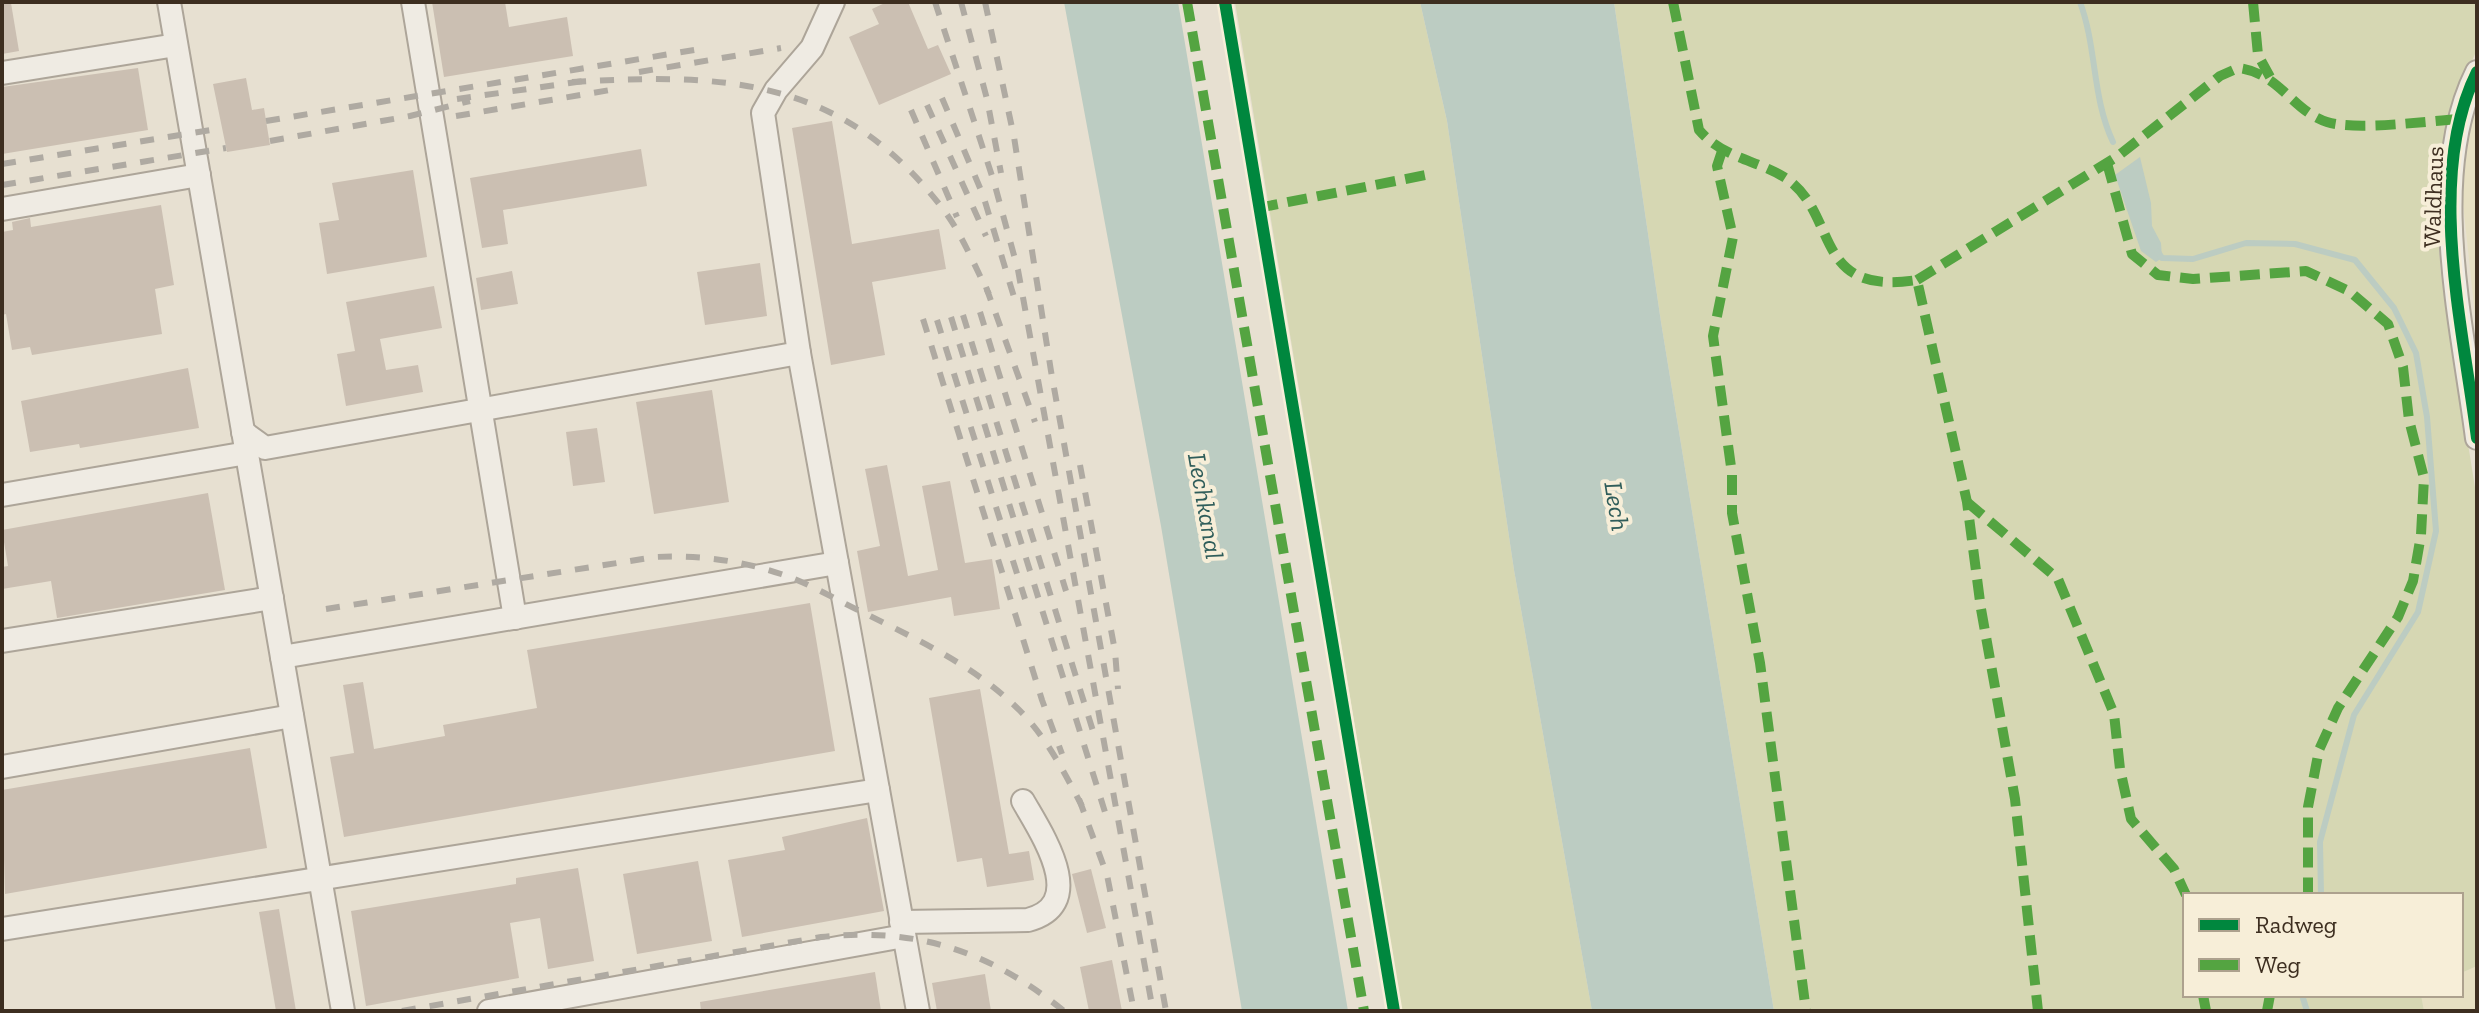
<svg xmlns="http://www.w3.org/2000/svg" width="2479" height="1013" font-family="'Zilla Slab',serif">
  <style>
    .farmland { fill: #e6dfc2 }
    .green { fill: #d6d7b3 }
    .water { fill: #bcccc2 }
    .lines { fill: none; stroke-linecap: round; stroke-linejoin: round }
    .stream { stroke: #bcccc2; stroke-width: 6 }
    .building { fill: #cbbfb2 }
    .minor-casing { stroke: #ada599; stroke-width: 26 }
    .minor { stroke: #efebe3; stroke-width: 22 }
    .rail { stroke: #afaaa2; stroke-width: 6; stroke-dasharray: 14 14; stroke-linecap: butt }
    .quiet { stroke: #54a441; stroke-width: 10; stroke-dasharray: 20 10; stroke-linecap: butt }
    .cycleway-casing { stroke: #f7eed8; stroke-width: 17 }
    .cycleway { stroke: #00873e; stroke-width: 12 }
    .labels { text-anchor: middle; dominant-baseline: central; stroke-width: 8; stroke-linejoin: round; paint-order: stroke }
    .street-label { font-size: 24px; fill: #3d2e20; stroke: #f7eed8 }
    .water-label { font-size: 26px; font-style: italic; fill: #2f5d5a; stroke: #f7eed8 }
  </style>
  <rect width="100%" height="100%" fill="#e7e0d1"/>
  <g class="farmland">
    <path d="M2477 109V325H2476L2462 194 2467 137Z"/>
    <path d="M2477 966V1011H2424L2421 995H2461V973Z"/>
  </g>
  <g class="green">
    <path d="M1235 2H1420L1447 121 1514 570 1592 1011H1402Z"/>
    <path d="M1614 2H2477V49L2451 113 2436 206 2441 275 2477 500V966L2461 973V895H2185V995H2421L2424 1011H1774L1661 322Z"/>
  </g>
  <g class="water">
    <path d="M1064 2H1178L1348 1011H1242L1161 526Z"/>
    <path d="M1420 2H1614L1661 322 1774 1011H1592L1514 570 1447 121Z"/>
    <path d="M2140 157 2151 203 2152 226 2161 243 2162 258 2156 262 2141 251 2115 175Z"/>
  </g>
  <g class="lines">
    <g class="stream">
      <path d="M2080 2C2097 48 2092 98 2113 142"/>
      <path d="M2158 252 2162 258 2193 259 2246 243 2295 244 2355 260 2394 308 2416 353 2427 417 2436 531 2418 612 2354 715 2320 842 2321 895"/>
      <path d="M2302 995 2307 1011"/>
    </g>
  </g>
  <g class="building">
    <path d="M432 2H505L509 27 567 17 573 56 444 77Z"/>
    <path d="M887 2H908L928 49 938 45 951 74 879 105 849 37 879 24 872 9Z"/>
    <path d="M11 3 19 51 2 54V4Z"/>
    <path d="M138 68 148 130 2 154V87Z"/>
    <path d="M246 78 252 110 264 108 270 145 227 152 213 84Z"/>
    <path d="M832 121 852 244 939 229 946 269 872 282 885 355 831 365 792 128Z"/>
    <path d="M641 149 647 186 503 210 508 244 482 248 470 178Z"/>
    <path d="M413 170 427 257 327 274 319 223 339 220 332 183Z"/>
    <path d="M161 205 174 285 155 289 162 334 32 355 30 347 12 350 6 314 2 315V232L13 230 12 222 30 218 31 227Z"/>
    <path d="M760 263 767 316 705 325 697 272Z"/>
    <path d="M512 271 518 304 481 310 476 278Z"/>
    <path d="M434 286 442 328 380 339 386 370 418 365 423 392 346 406 337 354 355 351 346 302Z"/>
    <path d="M188 368 199 428 80 448 79 444 30 452 21 401Z"/>
    <path d="M712 390 729 502 654 514 636 402Z"/>
    <path d="M597 428 605 482 573 486 566 432Z"/>
    <path d="M887 465 908 576 938 570 922 486 950 481 965 563 992 559 1000 609 954 616 951 597 868 612 857 551 880 546 865 469Z"/>
    <path d="M208 493 225 590 57 618 51 581 2 589V567L8 566 2 530Z"/>
    <path d="M810 603 835 751 344 837 330 757 354 753 343 685 363 682 374 749 445 736 443 725 537 708 527 650Z"/>
    <path d="M980 689 1009 854 1029 851 1034 880 987 887 982 858 957 862 929 698Z"/>
    <path d="M250 748 267 848 5 894 2 790Z"/>
    <path d="M867 818 884 911 742 937 728 860 785 850 782 837Z"/>
    <path d="M698 861 712 941 637 954 623 874Z"/>
    <path d="M578 868 594 961 548 969 540 918 510 923 519 978 366 1006 351 911 516 884V878Z"/>
    <path d="M1091 869 1106 928 1087 933 1072 874Z"/>
    <path d="M279 909 296 1011H276L259 912Z"/>
    <path d="M1112 960 1122 1011H1089L1080 967Z"/>
    <path d="M875 972 881 1011H701L700 1002Z"/>
    <path d="M985 974 991 1011H937L932 983Z"/>
  </g>
  <g class="lines">
    <g class="minor-casing">
      <g id="minor">
        <path d="M169 2 343 1011"/>
        <path d="M413 2 515 618"/>
        <path d="M2477 72C2425 176 2463 327 2477 438"/>
        <path d="M2 73 176 45"/>
        <path d="M2 209 199 175"/>
        <path d="M799 353 918 1011"/>
        <path d="M243 432 265 448 799 353 763 113 776 90 812 48 833 2"/>
        <path d="M2 495 247 453"/>
        <path d="M2 641 272 598"/>
        <path d="M282 657 837 563"/>
        <path d="M2 767 292 716"/>
        <path d="M901 922 1028 920C1090 904 1041 833 1023 801"/>
        <path d="M2 929 878 790"/>
        <path d="M489 1011 904 936"/>
      </g>
    </g>
    <use href="#minor" class="minor"/>
    <g class="rail">
      <path d="M935 2 994 182 1018 270 1153 1011"/>
      <path d="M961 2 987 99 1001 173"/>
      <path d="M985 2 1014 137 1051 371 1166 1011"/>
      <path d="M639 72 781 48"/>
      <path d="M572 82C726 73 842 77 943 209 962 234 975 267 989 294"/>
      <path d="M942 98 983 195 1014 297"/>
      <path d="M457 99 584 81"/>
      <path d="M927 105 986 236"/>
      <path d="M911 110 957 217"/>
      <path d="M456 116 610 90"/>
      <path d="M266 121 700 49"/>
      <path d="M270 141 410 116 470 101"/>
      <path d="M2 164 223 128"/>
      <path d="M2 185 226 148"/>
      <path d="M986 287 1035 422"/>
      <path d="M980 312 1066 591"/>
      <path d="M963 315 1093 731"/>
      <path d="M951 317 1109 825"/>
      <path d="M923 319 1042 700 1062 754"/>
      <path d="M937 320 1025 599"/>
      <path d="M1080 465 1115 651 1118 689"/>
      <path d="M326 609 655 557C697 555 740 560 781 574 808 583 833 598 858 610 912 637 970 663 1014 705 1045 734 1063 770 1082 806"/>
      <path d="M1079 799 1107 875 1134 1011"/>
      <path d="M402 1011 821 937C918 927 989 951 1064 1011"/>
    </g>
    <g class="quiet">
      <path d="M1187 2 1364 1011"/>
      <path d="M1673 2 1699 130C1723 158 1754 159 1784 177 1840 212 1810 297 1917 280L1967 502 1981 609 2015 799 2038 1011"/>
      <path d="M2253 2 2258 55 2270 77"/>
      <path d="M1722 151 1717 166 1733 237 1713 336 1732 474V513L1760 663 1806 1011"/>
      <path d="M2107 163 2132 254 2158 275 2193 279 2306 271 2349 291 2388 324 2403 367 2409 420 2424 478 2421 535 2413 581 2398 617 2338 708 2319 750 2308 807V895"/>
      <path d="M1258 208 1431 174"/>
      <path d="M1917 280 2118 156 2220 76 2238 68C2280 73 2291 110 2327 122 2356 131 2427 121 2459 119"/>
      <path d="M1967 502 2058 579 2114 714 2120 769 2131 819 2174 869 2186 895"/>
      <path d="M2203 995 2206 1011"/>
      <path d="M2267 1011 2270 995"/>
    </g>
    <g class="cycleway-casing">
      <g id="cycleway">
        <path d="M1225 2 1394 1011"/>
        <path d="M2477 72C2425 176 2463 327 2477 438"/>
      </g>
    </g>
    <use href="#cycleway" class="cycleway"/>
  </g>
  <g class="labels">
    <g class="street-label">
      <text transform="translate(2433 197) rotate(-88)">Waldhaus</text>
    </g>
    <g class="water-label">
      <text transform="translate(1206 506) rotate(80)">Lechkanal</text>
      <text transform="translate(1617 506) rotate(81)">Lech</text>
    </g>
  </g>
  <rect width="2479" height="1013" fill="none" stroke="#3d2e20" stroke-width="8"/>
  <rect x="2183" y="893" width="280" height="104" fill="#f7eed8" stroke="#ada18e" stroke-width="2"/>
  <rect x="2199" y="919" width="40" height="12" fill="#00873e" stroke="#ada18e" stroke-width="2"/>
  <text x="2255" y="933" font-size="24" fill="#3d2e20">Radweg</text>
  <rect x="2199" y="959" width="40" height="12" fill="#54a441" stroke="#ada18e" stroke-width="2"/>
  <text x="2255" y="973" font-size="24" fill="#3d2e20">Weg</text>
</svg>
